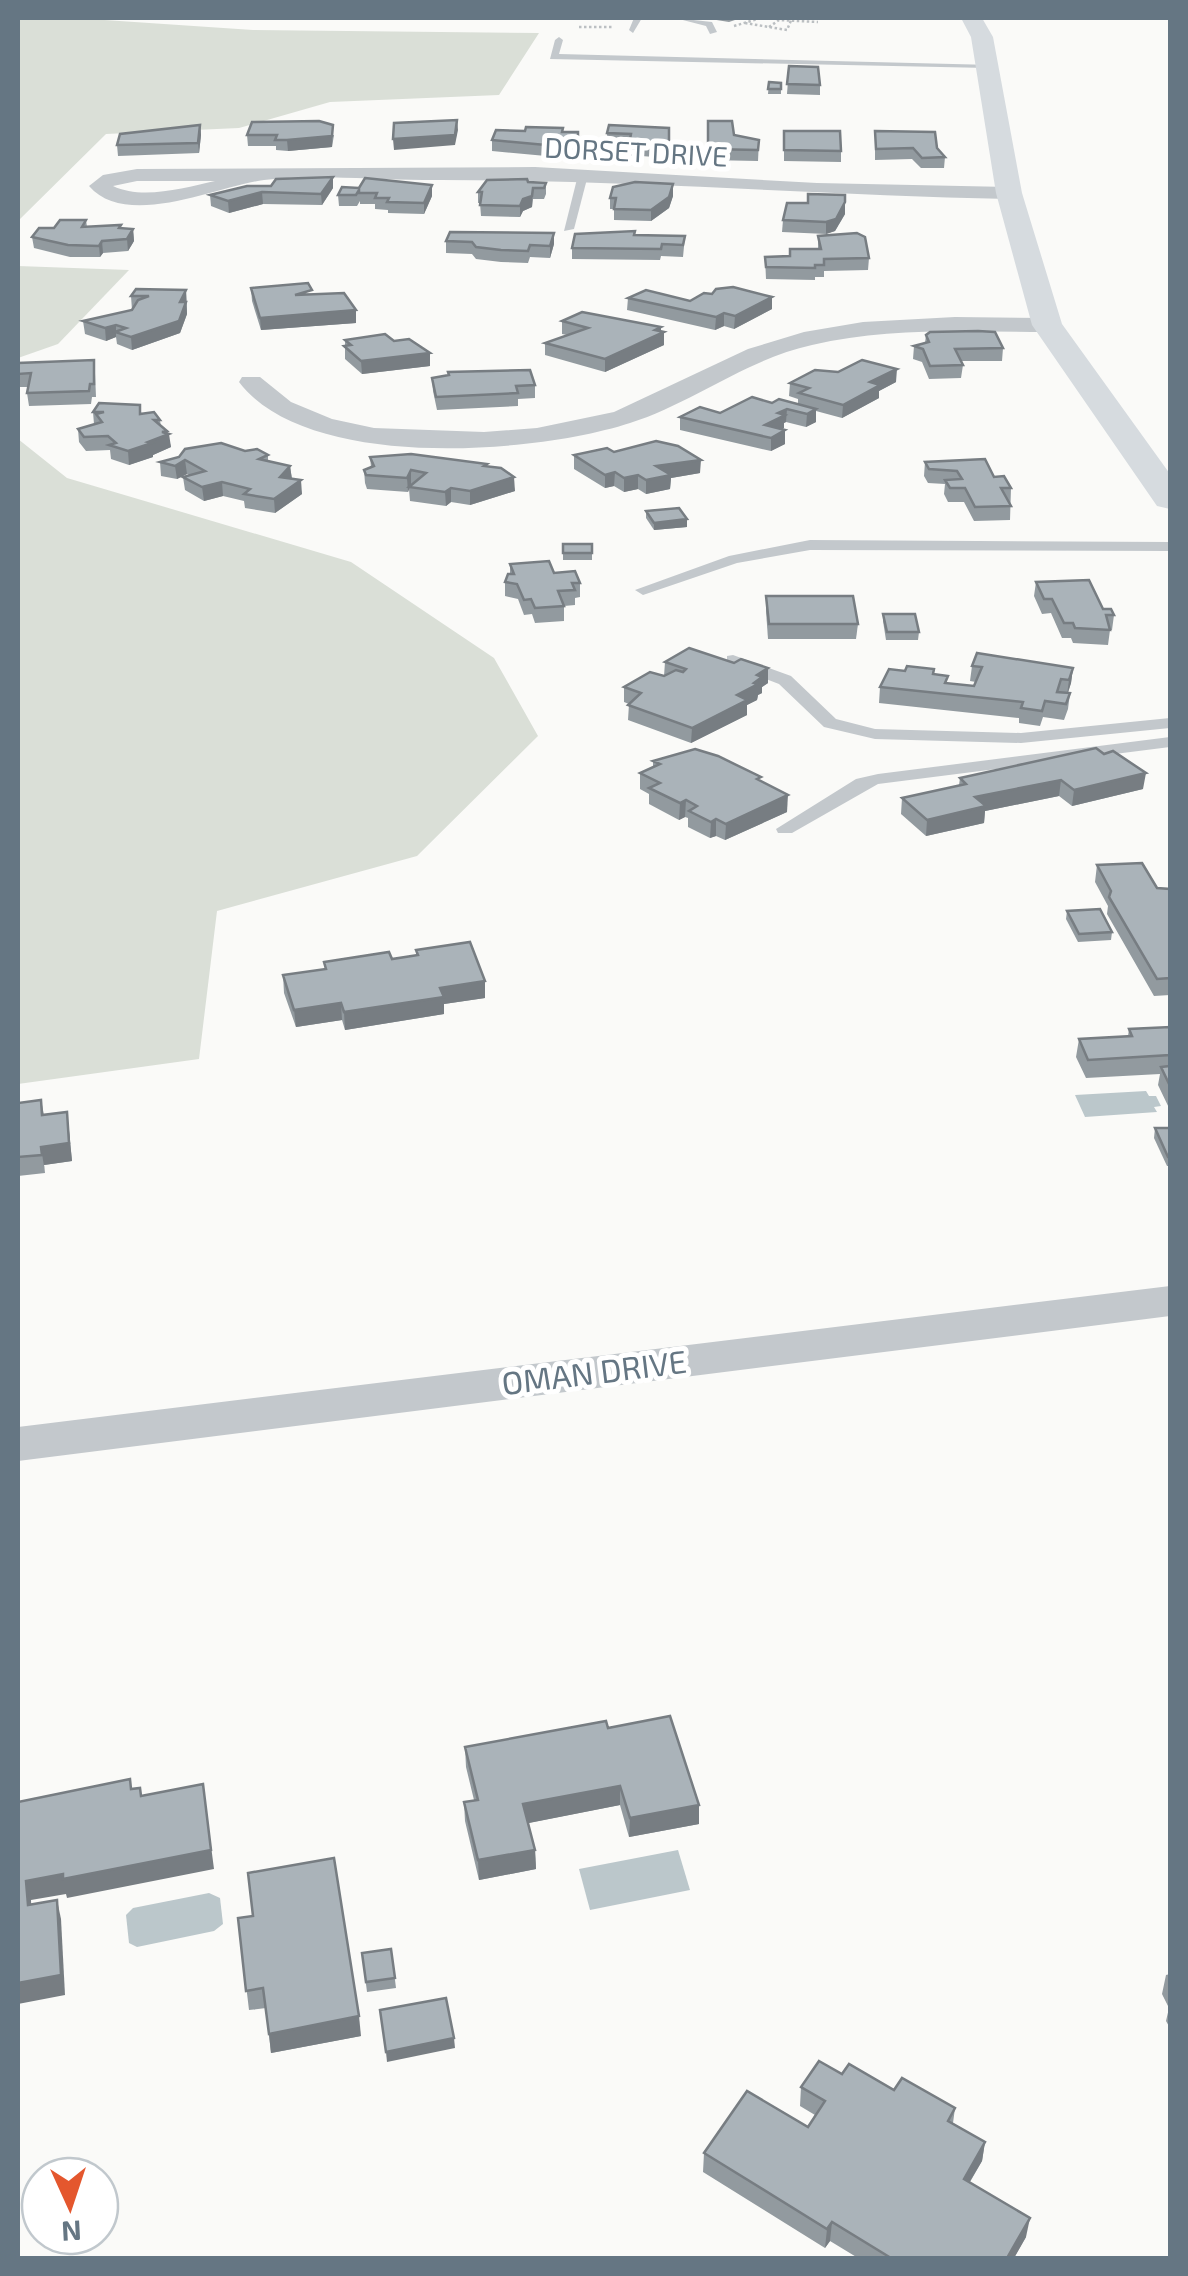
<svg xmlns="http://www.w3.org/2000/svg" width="1188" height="2276" font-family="'Exo 2',sans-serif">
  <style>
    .green { fill: #dadfd7 }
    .water { fill: #bbc7cb }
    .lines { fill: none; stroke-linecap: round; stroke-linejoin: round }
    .path { stroke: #bbbfc2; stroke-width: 2.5; stroke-dasharray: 2.5 2.5; stroke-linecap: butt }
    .lane { fill: #c3c8cc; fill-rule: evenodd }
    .street { fill: #c3c8cc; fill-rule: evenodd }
    .secondary { fill: #d6dbdf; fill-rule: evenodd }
    .wall { fill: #929a9f }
    .shaded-wall { fill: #777d82 }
    .building { fill: #aab3b9; stroke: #777d82; stroke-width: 2.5 }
    .labels { text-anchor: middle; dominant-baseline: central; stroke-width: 10; stroke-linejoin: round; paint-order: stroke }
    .far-street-label { font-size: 28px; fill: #657683; stroke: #fff }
    .street-label { font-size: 32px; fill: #657683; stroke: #fff }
  </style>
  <rect width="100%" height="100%" fill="#fafaf8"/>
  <g class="green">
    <path d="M18 18H75L253 30 539 33 499 95 330 102 239 128 106 134 18 221Z"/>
    <path d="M18 266 129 270 58 344 18 358Z"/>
    <path d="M18 439 67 478 351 562 494 658 538 736 417 856 217 911 199 1059 18 1084Z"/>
  </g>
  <g class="water">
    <path d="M1146 1091 1149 1096H1156L1161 1106 1154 1107 1157 1112 1085 1117 1075 1095Z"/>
    <path d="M678 1850 690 1890 590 1910 579 1869Z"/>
    <path d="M209 1893 220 1898 223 1924 214 1931 137 1947 129 1943 126 1915 133 1908Z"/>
  </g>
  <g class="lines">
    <g class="path">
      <path d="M745 23 787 30 792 18"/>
      <path d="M734 26 761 18"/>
      <path d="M579 27H612"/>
      <path d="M769 27 779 20 818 22"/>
    </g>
    <g class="lane">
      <path d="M634 18H642L633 33 629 30Z"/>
      <path d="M675 18 712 22 717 32 710 34 706 26Z"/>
      <path d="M559 37 563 40 559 54 993 65 988 68 550 59 555 40Z"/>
      <path d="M583 172 588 175 574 229 564 231 578 175Z"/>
      <path d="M810 540 1170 542V551L810 550 737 563 643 595 635 590 729 556Z"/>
      <path d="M733 655 791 676 836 719 875 729 1021 733 1170 718V728L1021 743 875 739 824 727 779 684 727 664V656Z"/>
      <path d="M1170 737V747L878 784 792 833H778L776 829 856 779 878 774Z"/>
    </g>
    <g class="street">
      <path d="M535 167 817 183 1009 187 1019 193 1009 199C814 195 619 179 423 180 371 180 315 174 264 180 217 186 127 230 89 186L103 175 137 169ZM137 181H215C184 188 142 200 113 186Z"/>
      <path d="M955 317 1047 318 1059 325 1047 332C969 332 889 327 812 345 747 359 693 403 630 423 535 454 307 472 239 382L242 377H260L291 402 332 419 374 428 484 432 537 428 614 412 748 349 804 332 863 322Z"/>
      <path d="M1170 1286V1316L18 1461V1427Z"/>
    </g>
    <path class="secondary" d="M961 18H982L993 37 1022 193 1062 324 1170 474V509L1157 506 1032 325 996 193 971 37Z"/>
  </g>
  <g class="wall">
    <path d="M704 18H741L729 22Z"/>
    <path d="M789 66 820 85V95L787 94Z"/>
    <path d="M769 82 781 83V94H768Z"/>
    <path d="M708 121 734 135 759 140 758 161 708 160Z"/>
    <path d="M200 125 201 135 199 153 118 156 117 145Z"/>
    <path d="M669 128 668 158 628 155 629 144H607V133Z"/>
    <path d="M784 131 841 151V162L784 161Z"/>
    <path d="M875 131 937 148 945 157 944 168H921L912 159 875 160Z"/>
    <path d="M563 132H578V153L546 156 492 151V140Z"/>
    <path d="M247 135H334L332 147 288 151 276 150V146H248Z"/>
    <path d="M333 177V188L322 205 263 204 229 213 211 206 210 195Z"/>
    <path d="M528 182 546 183V194L544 199H533L532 207 523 211 520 217 481 216 480 203H478V192Z"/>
    <path d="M432 185V196L424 214 388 213V210L375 209V204H360V201L357 206H339L338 195 359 188Z"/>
    <path d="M673 196 669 208 651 221 614 220V209H610V198Z"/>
    <path d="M845 214 835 231 826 234 782 232 783 220Z"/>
    <path d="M86 220 87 227 121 225V228L133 229 134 241 128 251 103 253 100 257H70L34 248 32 237 54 228Z"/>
    <path d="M554 233V244L550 258 530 257 528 263 501 262 476 259 472 254 446 253V241Z"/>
    <path d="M685 236 683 257 661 256 660 260 572 259V248Z"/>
    <path d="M818 236 869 258 868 270 824 271V277H815V280L766 279 765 257 790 256V249H818Z"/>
    <path d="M251 288 312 294 356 323 261 330 252 301Z"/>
    <path d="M186 290 187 314 180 333 132 350 117 344 116 337 106 341 85 334 83 321 132 310 131 296Z"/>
    <path d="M628 298 690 301 772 309 734 329 724 326 715 330 627 310Z"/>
    <path d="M562 321 661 327V331L664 332V345L605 372 545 355V343L567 335 562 334Z"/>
    <path d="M926 335 1003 348 1002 361H961L963 365 961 378 929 379 922 362 913 359 914 346 925 343Z"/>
    <path d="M345 340 394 341 430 353V366L362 374 345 359Z"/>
    <path d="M18 363 95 373 96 397H92L91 404 29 406 27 393 29 387H18Z"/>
    <path d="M432 378 535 385V398L518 399V406L437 410 433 391Z"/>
    <path d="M896 382 879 391V398L842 418 816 411V422L806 427 786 422 784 423V428L782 429 785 430V444L771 451 680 430V417L720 413 772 403 798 404V399L789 396 790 383Z"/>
    <path d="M93 412 141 414 160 420 161 427 167 433 171 447 153 455V457L129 465 111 459 110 450 86 451 79 442 78 429 94 424Z"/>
    <path d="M245 451 268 455V461L290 466 292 479 302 494 275 513 245 508 244 501 223 496 204 501 185 490 183 477 189 475 187 474 177 479 161 476 160 462 179 457Z"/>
    <path d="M614 452 700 473 671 478 670 489 646 494 638 489 624 492 614 486 605 488 574 469V455Z"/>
    <path d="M370 457 487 464V466L515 491 470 505 451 502 446 506 410 501 409 489 408 492 367 489 365 483 364 470 371 467Z"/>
    <path d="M925 462 1011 488 1010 520 974 521 964 502H948L944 494 945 484 928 483 924 476Z"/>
    <path d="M646 511 687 519V527L654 530 646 518Z"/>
    <rect x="563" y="544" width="29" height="16"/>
    <path d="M510 564 554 573 580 583V597L575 598V605L564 606V621L535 623 532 614 524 615 518 599 505 596V582L510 574Z"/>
    <path d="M1036 582 1114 615 1112 630H1110L1108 645 1073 643 1071 638H1062L1051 613 1042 614 1034 596Z"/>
    <path d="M766 596 858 624 856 639H768L766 611Z"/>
    <path d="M883 614 919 632 918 640H886L883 621Z"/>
    <path d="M665 662 768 683 762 687V693L758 695 757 700 747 705V715L691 743 628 720 629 704 624 702V687L664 676Z"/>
    <path d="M972 666 1073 668 1071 683 1068 693H1070L1068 709 1064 720 1043 717 1040 726 1019 723V718L879 703 880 687 905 671 934 674 947 683 974 686 976 682 970 681Z"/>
    <path d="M1096 748 1143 789 1072 806 1059 796 985 811 984 823 926 836 901 814 902 798 959 785 960 778Z"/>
    <path d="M653 761 761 781 787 812 725 840 716 836 710 838 688 827V818L685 817 679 820 649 804V794L640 789V773L653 767Z"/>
    <path d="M1097 865 1157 888 1170 889V995L1154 996 1107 914 1108 906 1095 882Z"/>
    <path d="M1067 911 1112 932 1111 940 1078 942 1066 919Z"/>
    <path d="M416 950 485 981V998L444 1004V1014L345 1030 342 1020 296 1027 284 993 283 975 325 969 324 962 392 959 416 955Z"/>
    <path d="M1170 1027V1110L1158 1085 1160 1074 1086 1078 1076 1057 1079 1039 1128 1036 1129 1029Z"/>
    <path d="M41 1100 44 1115 69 1130 72 1161 44 1165 45 1173 18 1176V1103Z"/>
    <path d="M1155 1128H1170V1166H1167L1154 1138Z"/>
    <path d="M608 1728 699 1805V1824L629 1837 620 1805 528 1823 535 1850 536 1869 479 1880 465 1821 464 1802 474 1800 466 1767 465 1747Z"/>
    <path d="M238 1918 361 2036 271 2053 266 2008 249 2010Z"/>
    <path d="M391 1949 396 1988 367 1992 362 1953Z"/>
    <path d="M1170 1974V2028L1166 2021 1169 2008 1162 1994 1166 1975Z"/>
    <path d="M842 2074 955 2108 953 2123 985 2142 982 2161 970 2182 1026 2237 1014 2258H858L830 2241 825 2248 703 2172 704 2153 808 2127 815 2115 800 2106 801 2087Z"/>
  </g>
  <g class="shaded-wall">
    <path d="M457 120 458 130 455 145 394 150 393 139Z"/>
    <path d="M200 125 201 135 199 153 198 143Z"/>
    <path d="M333 125 332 147 288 151 287 140Z"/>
    <path d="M578 142V153L546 156V145Z"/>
    <path d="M333 177V188L322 205 321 194Z"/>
    <path d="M673 184V196L669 208 651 221V210Z"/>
    <path d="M432 185V196L424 214V203Z"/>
    <path d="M533 188 532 207 523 211 520 217V206L523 199Z"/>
    <path d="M262 192 263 204 229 213 228 201Z"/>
    <path d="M845 202V214L835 231 826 234V222Z"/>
    <path d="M133 229 134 241 128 251 127 239Z"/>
    <path d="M554 233V244L550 258V246Z"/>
    <path d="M102 241 103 253 100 257 99 246Z"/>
    <path d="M186 290 187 314 180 333 132 350 131 337 180 302Z"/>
    <path d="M772 297V309L734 329 735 316Z"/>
    <path d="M356 310V323L261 330 260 318Z"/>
    <path d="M724 313V326L715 330 716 317Z"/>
    <path d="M116 325V337L106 341 105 328Z"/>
    <path d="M661 327V334L664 332V345L605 372V359Z"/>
    <path d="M430 353V366L362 374 361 361Z"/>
    <path d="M897 369 896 382 879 391V398L842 418 843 405 870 382Z"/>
    <path d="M787 409 786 422 784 423V428L767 437 765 425 778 413Z"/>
    <path d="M816 409V422L806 427 807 414Z"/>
    <path d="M785 430V444L771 451V438Z"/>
    <path d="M167 431V435L169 434 171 447 153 455V457L129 465 128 451 148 442 162 432Z"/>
    <path d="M185 460 187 474 177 479 175 466Z"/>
    <path d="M701 460 700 473 671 478 670 489 646 494V480L656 466Z"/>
    <path d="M290 466 292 480 280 477Z"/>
    <path d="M411 470V484L408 492 407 478Z"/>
    <path d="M615 472 614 486 605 488V475Z"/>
    <path d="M638 475V489L624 492V478Z"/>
    <path d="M514 477 515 491 470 505V491Z"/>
    <path d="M301 480 302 494 275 513 274 499Z"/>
    <path d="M222 482 223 496 204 501 202 487Z"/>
    <path d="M451 488V502L446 506 445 492Z"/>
    <path d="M687 519V527L654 530V523Z"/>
    <path d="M768 668V683L762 687V693L758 695 757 700 747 705V715L691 743 692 728 737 695 757 675Z"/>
    <path d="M1073 668 1071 683 1067 695 1069 680Z"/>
    <path d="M1146 773 1143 789 1072 806 1074 790Z"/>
    <path d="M1061 780 1059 796 985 811 984 823 926 836 927 820 975 797Z"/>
    <path d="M788 795 787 812 725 840 726 824Z"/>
    <path d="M686 800 685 817 679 820 680 803Z"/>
    <path d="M716 819V836L710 838 711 822Z"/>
    <path d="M485 981V998L444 1004V1014L345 1030 344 1012 440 988Z"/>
    <path d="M341 1003 342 1020 296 1027 294 1010Z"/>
    <path d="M67 1112 72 1161 44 1165 45 1173 41 1147Z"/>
    <path d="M203 1784 214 1869 67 1898 66 1894 31 1900 32 1925 28 1905 26 1881Z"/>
    <path d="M620 1786V1805L524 1824 523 1804Z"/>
    <path d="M699 1805V1824L629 1837 630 1818Z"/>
    <path d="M535 1850 536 1869 479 1880 478 1860Z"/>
    <path d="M57 1900 61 1919 65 1995 18 2004V1983Z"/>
    <path d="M359 2016 361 2036 271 2053 269 2034Z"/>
    <path d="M454 2038 455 2048 387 2062 386 2052Z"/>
    <path d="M985 2142 982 2161 960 2198 964 2179Z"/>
    <path d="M1030 2218 1026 2237 1014 2258H1007Z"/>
    <path d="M832 2222 830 2241 825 2248 827 2229Z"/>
  </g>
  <g class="building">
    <path d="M789 66 818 67 820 85 787 84Z"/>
    <path d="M769 82 781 83V89H768Z"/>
    <path d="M457 120 455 135 393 139 394 123Z"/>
    <path d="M319 121 333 125 332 136 287 140H275L277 135H247L252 122Z"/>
    <path d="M708 121H732L734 135 759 140 758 150 708 149Z"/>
    <path d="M200 125 198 143 117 145 120 134Z"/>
    <path d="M609 125 669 128V148L629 144 631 134 607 133Z"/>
    <path d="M526 127 563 128 562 132H578V142L546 145 492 140 496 130 525 131Z"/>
    <path d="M784 131H840L841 151 784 150Z"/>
    <path d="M875 131 935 132 937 148 945 157 922 158 913 148 876 149Z"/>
    <path d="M333 177 321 194 262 192 228 201 210 195 247 186H271L276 179Z"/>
    <path d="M365 178 432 185 424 203 387 202 389 198H375L377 193H359V190L356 195H338L342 187 359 188Z"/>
    <path d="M527 179 528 182 546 183 544 188H533L532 196 523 199 520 206 480 205 482 192H478L487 180Z"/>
    <path d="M635 182 673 184 669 197 651 210 614 209 616 198H610L613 187Z"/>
    <path d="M808 194 845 195V202L836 219 826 222 783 220 787 203H808Z"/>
    <path d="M60 220H86L82 227 121 225 119 228 133 229 127 239 102 241 99 246 68 245 32 237 39 228H54Z"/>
    <path d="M635 231 634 235 685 236 683 245 662 244 661 249 572 248 575 234Z"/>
    <path d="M450 232 554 233 550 246 530 245 528 251 501 250 476 247 472 242 446 241Z"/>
    <path d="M857 233 865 237 869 258 824 259V265H815V268L766 267 765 257 790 256V249H821L818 236Z"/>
    <path d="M308 283 312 290 295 295 344 293 356 310 260 318 251 288Z"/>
    <path d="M733 287 772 297 735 316 724 313 716 317 628 298 646 290 690 301 704 293 712 294 716 289Z"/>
    <path d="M136 289 186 290 180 302H186L179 321 131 337 115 332 126 328 116 325 105 328 83 321 132 310 138 300 149 296H131Z"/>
    <path d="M582 312 661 327 655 330 664 332 605 359 545 343 588 328 562 321Z"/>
    <path d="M978 331 995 332 1003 348 955 349 963 365 930 366 923 349 914 346 929 342 926 335 930 332Z"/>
    <path d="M385 334 394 341 409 339 430 353 361 361 344 346 351 345 345 340Z"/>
    <path d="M94 360V384H90L89 391 27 393 31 373 18 374V363Z"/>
    <path d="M862 360 897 369 870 382 880 385 843 405 799 393 809 388 790 383 815 370 838 372Z"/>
    <path d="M530 370 535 385 516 386 518 393 436 397 432 378 449 375 448 372Z"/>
    <path d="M752 397 772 403 779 399 816 409 807 414 787 409 778 413 785 415 765 425 785 430 771 438 680 417 700 407 720 413Z"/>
    <path d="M99 403 140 405V414L154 412 160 420H154L167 431 162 432 169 434 148 442 152 443 128 451 109 445 116 443 108 436 84 437 78 429 102 422 96 414 104 412H93Z"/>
    <path d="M656 441 678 446 701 460 656 466 671 475 646 480 638 475 624 478 615 472 605 475 574 455 607 448 614 452Z"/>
    <path d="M221 443 245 451 257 449 268 455 259 459 290 466 280 477 301 480 274 499 244 494 250 489 222 482 202 487 183 477 205 471 185 460 175 466 160 462 179 457 185 449Z"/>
    <path d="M411 454 487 464 484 466 501 468 514 477 470 491 451 488 445 492 409 487 426 473 411 470 407 478 366 475 364 470 374 466 370 457Z"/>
    <path d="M985 459 994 477 1004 476 1011 488H1001L1011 506 975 507 965 488H950L945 480 962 479 957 471 929 469 925 462Z"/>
    <path d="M679 508 687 519 654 523 646 511Z"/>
    <rect x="563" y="544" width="29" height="9"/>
    <path d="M549 561 554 573 575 571 580 583H572L575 590 558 591 564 606 535 608 531 599 524 600 517 584 505 582 508 574H514L510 564Z"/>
    <path d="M1089 580 1103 609H1111L1114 615H1106L1110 630 1075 628 1073 623H1064L1052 599H1044L1036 582Z"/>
    <path d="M766 596H853L858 624H769Z"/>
    <path d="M883 614H915L919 632H887Z"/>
    <path d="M689 648 734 663 741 659 768 668 757 675 762 677 754 683 758 684 737 695 747 700 692 728 628 705 641 693 624 687 650 672 664 676 676 670 683 672 686 669 665 662Z"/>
    <path d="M977 653 1073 668 1069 680 1061 679 1057 692 1070 693 1066 704 1045 701 1042 711 1021 708 1023 702 880 687 889 669 905 671 907 666 934 669 933 674 948 676 945 683 974 686 982 667 972 666Z"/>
    <path d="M1096 748 1104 754 1113 751 1146 773 1074 790 1061 780 975 797 986 806 927 820 902 798 966 784 960 778Z"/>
    <path d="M695 749 718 756 761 777 757 779 788 795 726 824 716 819 711 822 689 811 697 806 686 800 680 803 649 788 660 783 640 773 660 764 653 761Z"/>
    <path d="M1142 863 1157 888 1170 889V978L1157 979 1109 897 1111 891 1097 865Z"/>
    <path d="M1100 909 1112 932 1079 934 1067 911Z"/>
    <path d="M470 942 485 981 440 988 444 997 344 1012 341 1003 294 1010 283 975 326 969 324 962 389 952 392 959 418 955 416 950Z"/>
    <path d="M1170 1027V1055L1088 1060 1079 1039 1132 1036 1129 1029Z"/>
    <path d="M1170 1066V1086L1161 1067Z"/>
    <path d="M41 1100 42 1115 67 1112 69 1143 41 1147 42 1155 18 1157V1103Z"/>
    <path d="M1155 1128H1170V1157H1168Z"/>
    <path d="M670 1716 699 1805 630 1818 620 1786 523 1804 535 1850 478 1860 464 1802 478 1800 465 1747 606 1721 608 1728Z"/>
    <path d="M130 1779 131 1789 140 1788 141 1796 203 1784 211 1850 63 1879V1874L26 1881 28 1905 57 1900 61 1975 18 1983V1802Z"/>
    <path d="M334 1858 359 2016 269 2034 263 1988 246 1991 238 1918 253 1916 248 1873Z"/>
    <path d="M391 1949 395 1978 366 1982 362 1953Z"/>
    <path d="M446 1998 454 2038 386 2052 380 2010Z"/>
    <path d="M819 2061 842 2074 849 2064 894 2090 902 2078 955 2108 948 2121 985 2142 964 2179 1030 2218 1007 2258H891L832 2222 827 2229 704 2153 747 2091 808 2127 825 2101 801 2087Z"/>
  </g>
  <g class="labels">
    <g class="far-street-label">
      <text transform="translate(636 151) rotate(3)">DORSET DRIVE</text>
    </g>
    <g class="street-label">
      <text transform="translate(594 1371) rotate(-7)">OMAN DRIVE</text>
    </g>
  </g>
  <rect width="1188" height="2276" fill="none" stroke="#657683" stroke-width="40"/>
  <g transform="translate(70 2206) rotate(177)"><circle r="48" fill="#ffffff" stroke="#c1c8cd" stroke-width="2.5"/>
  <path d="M0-8L18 38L0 25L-18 38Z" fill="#e4572e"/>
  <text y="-15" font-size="28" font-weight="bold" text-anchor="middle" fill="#657683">N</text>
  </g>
</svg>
